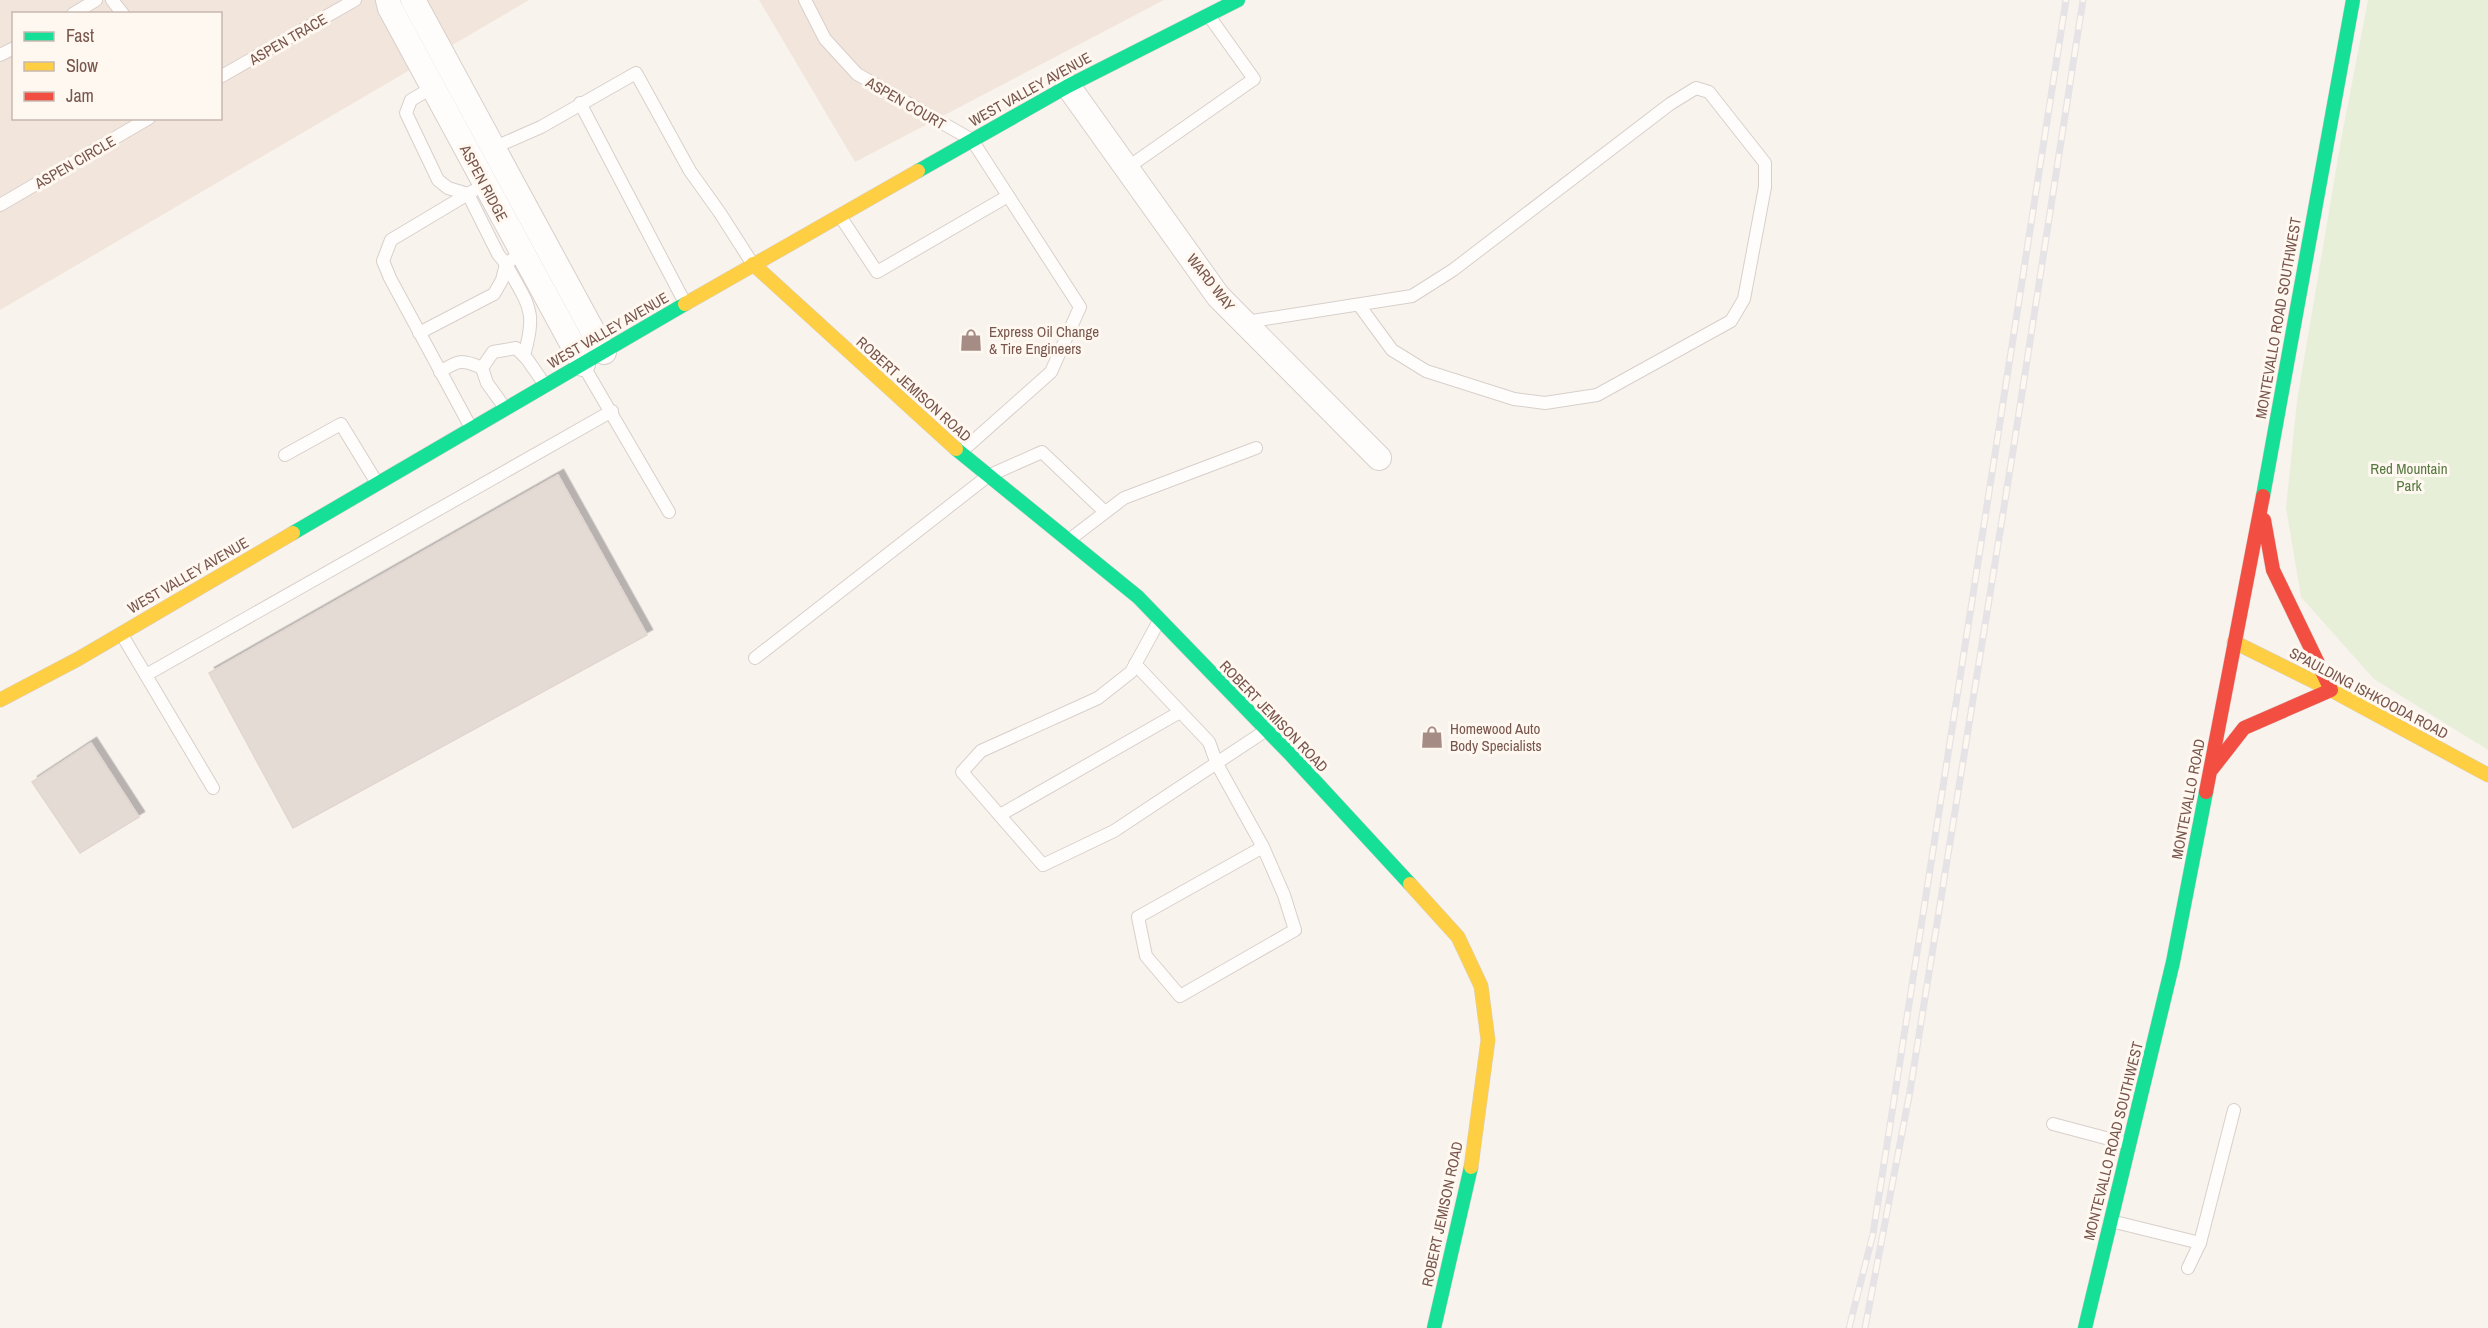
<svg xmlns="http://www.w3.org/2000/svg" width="2488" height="1328" font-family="'Archivo Narrow',sans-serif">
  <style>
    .residential { fill: #f2e5dc; fill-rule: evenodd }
    .green { fill: #e8efd9 }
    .building { fill: #e5dbd5; stroke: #e2d6d0; stroke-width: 1.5; filter: url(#shadow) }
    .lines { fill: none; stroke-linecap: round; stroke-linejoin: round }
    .lane-casing { stroke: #d8cfca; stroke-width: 14 }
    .street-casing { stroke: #d8cfca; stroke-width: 26 }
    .fast-casing { stroke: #d9cfca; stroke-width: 15 }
    .slow-casing { stroke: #d9cfca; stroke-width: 15 }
    .jam-casing { stroke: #d9cfca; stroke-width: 15 }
    .lane { stroke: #fefdfc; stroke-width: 12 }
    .street { stroke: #fefdfc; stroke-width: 24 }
    .fast { stroke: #16e098; stroke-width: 14 }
    .slow { stroke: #ffcf43; stroke-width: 14 }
    .jam { stroke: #f24e42; stroke-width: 14 }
    .rail-casing { stroke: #e5e3e6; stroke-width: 7 }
    .rail { stroke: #fff8f1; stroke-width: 4.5; stroke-dasharray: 14; stroke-linecap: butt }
    .labels { text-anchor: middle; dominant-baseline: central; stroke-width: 6; stroke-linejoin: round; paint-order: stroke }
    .street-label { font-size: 15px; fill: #78564c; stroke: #fff8f1 }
    .poi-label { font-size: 15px; fill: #78564c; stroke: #fff8f1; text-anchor: start }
    .park-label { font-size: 15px; fill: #587841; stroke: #fff8f1 }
  </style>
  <defs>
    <filter id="shadow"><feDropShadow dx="5.5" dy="-5.5" stdDeviation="0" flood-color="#0004"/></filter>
  </defs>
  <rect width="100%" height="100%" fill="#f9f3ee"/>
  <g class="residential">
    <path d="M0 0H529L0 310ZM14 14H220V118H14Z"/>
    <path d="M759 0H1164L855 162Z"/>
  </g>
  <path class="green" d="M2368 0H2488V750L2374 679 2301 597 2286 508 2297 401 2341 140Z"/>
  <g class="building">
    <path d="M558 475 647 635 293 828 209 673Z"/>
    <path d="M91 743 139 817 80 853 32 782Z"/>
  </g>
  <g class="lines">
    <g class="lane-casing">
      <g id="lane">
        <path d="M112 0 123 14"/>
        <path d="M805 0 825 39 857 74 972 140 1080 307 1051 372 961 452"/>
        <path d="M73 14 96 0"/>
        <path d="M0 55 14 48"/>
        <path d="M220 77 355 0"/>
        <path d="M437 85 411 100 406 113 438 180 448 188 468 194"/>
        <path d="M580 103 685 303"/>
        <path d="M493 148 541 127 636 73 690 171 720 213 752 263"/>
        <path d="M1127 168 1254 79 1209 16"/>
        <path d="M473 191 468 194 498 254 506 264 521 253"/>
        <path d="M468 194 391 240 383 261 390 278 470 426"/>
        <path d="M0 205 149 118"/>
        <path d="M840 216 877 272 1008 196"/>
        <path d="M506 264C527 304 538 309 524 355"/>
        <path d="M1246 322 1412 296 1453 270 1670 104 1696 88 1709 92 1765 163V187L1744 299 1731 321 1597 395 1545 403 1514 399 1426 371 1392 350 1359 305"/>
        <path d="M419 333 494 294 502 280 506 264"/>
        <path d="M583 365 669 512"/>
        <path d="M440 372C458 360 462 359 482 368"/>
        <path d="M505 408 487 383 482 368 493 352 516 348 527 359 545 385"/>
        <path d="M285 455 341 424 377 483"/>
        <path d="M1069 540 1124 498 1256 448"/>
        <path d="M1159 621 1131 672 1098 698 981 751 962 772 1043 865 1114 831 1265 731"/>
        <path d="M122 635 213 788"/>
        <path d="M755 658 988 476 1042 452 1104 511"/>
        <path d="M1135 664 1209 742 1217 764 1263 847 1138 917 1146 956 1180 996 1295 930 1284 895 1263 847"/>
        <path d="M146 675 612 411"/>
        <path d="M1000 815 1180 712"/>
        <path d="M2053 1124 2128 1144"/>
        <path d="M2111 1221 2200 1243"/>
        <path d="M2188 1268 2200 1243 2234 1110"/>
      </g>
    </g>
    <g class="street-casing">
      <g id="street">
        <path d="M388 0 390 8 583 364"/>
        <path d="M413 0 604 352"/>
        <path d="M1068 86 1218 296 1379 458"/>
      </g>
    </g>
    <g class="fast-casing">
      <g id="fast">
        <path d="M918 171 1068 86 1238 0"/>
        <path d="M956 449 1138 597 1291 755 1410 884"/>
        <path d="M2263 496 2353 0"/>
        <path d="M293 533 685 304"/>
        <path d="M1434 1328 1471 1167"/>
        <path d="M2085 1328 2173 962 2206 792"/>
      </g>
    </g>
    <g class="slow-casing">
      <g id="slow">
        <path d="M753 264 956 449"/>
        <path d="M685 304 918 171"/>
        <path d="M2234 642 2331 690 2488 775"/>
        <path d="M0 700 78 659 293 533"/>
        <path d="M1410 884 1458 937 1481 986 1488 1040 1471 1167"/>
      </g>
    </g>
    <g class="jam-casing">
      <g id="jam">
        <path d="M2212 769 2244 728 2331 690 2273 570 2264 520"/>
        <path d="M2206 792 2263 496"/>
      </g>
    </g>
    <use href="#lane" class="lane"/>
    <use href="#street" class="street"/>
    <use href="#fast" class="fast"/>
    <use href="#slow" class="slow"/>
    <use href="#jam" class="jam"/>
    <g class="rail-casing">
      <g id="rail">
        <path d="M1849 1328 1873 1234 2066 0"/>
        <path d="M1865 1328 1910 1091 2013 451 2083 0"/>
      </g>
    </g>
    <use href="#rail" class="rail"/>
  </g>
  <defs>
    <g id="shop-bare" transform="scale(1.8)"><path d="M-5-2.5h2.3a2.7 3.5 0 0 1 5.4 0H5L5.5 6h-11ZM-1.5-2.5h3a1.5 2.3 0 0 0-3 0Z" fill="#a58d85" stroke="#fff8f1" stroke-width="2.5" paint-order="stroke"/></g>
  </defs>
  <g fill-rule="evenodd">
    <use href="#shop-bare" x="971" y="340"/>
    <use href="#shop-bare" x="1432" y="737"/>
  </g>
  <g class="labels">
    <g class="street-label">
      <text transform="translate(288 39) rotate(-30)">ASPEN TRACE</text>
      <text transform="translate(1030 89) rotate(-29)">WEST VALLEY AVENUE</text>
      <text transform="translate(906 103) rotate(30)">ASPEN COURT</text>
      <text transform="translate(75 162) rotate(-30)">ASPEN CIRCLE</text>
      <text transform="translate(484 183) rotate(62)">ASPEN RIDGE</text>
      <text transform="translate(1211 282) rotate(52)">WARD WAY</text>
      <text transform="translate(2278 318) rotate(-80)">MONTEVALLO ROAD SOUTHWEST</text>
      <text transform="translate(608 330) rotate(-30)">WEST VALLEY AVENUE</text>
      <text transform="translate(914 389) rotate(42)">ROBERT JEMISON ROAD</text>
      <text transform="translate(188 575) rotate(-30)">WEST VALLEY AVENUE</text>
      <text transform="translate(2369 693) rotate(28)">SPAULDING ISHKOODA ROAD</text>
      <text transform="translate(1274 716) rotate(46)">ROBERT JEMISON ROAD</text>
      <text transform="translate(2188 799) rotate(-79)">MONTEVALLO ROAD</text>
      <text transform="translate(2113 1141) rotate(-76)">MONTEVALLO ROAD SOUTHWEST</text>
      <text transform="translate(1442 1214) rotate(-78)">ROBERT JEMISON ROAD</text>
    </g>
    <g class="poi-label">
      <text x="989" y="331">Express Oil Change<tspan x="989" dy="17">&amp; Tire Engineers</tspan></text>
      <text x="1450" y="728">Homewood Auto<tspan x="1450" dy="17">Body Specialists</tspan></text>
    </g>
    <g class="park-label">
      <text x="2409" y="468">Red Mountain<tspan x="2409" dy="17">Park</tspan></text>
    </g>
  </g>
  <rect x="12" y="12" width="210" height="108" fill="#fff8f1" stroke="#c9b7af" stroke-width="1.5"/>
  <rect x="24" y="32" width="30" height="9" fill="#16e098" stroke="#c9b7af" stroke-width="1.5"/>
  <text x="66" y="42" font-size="18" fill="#78564c">Fast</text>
  <rect x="24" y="62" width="30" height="9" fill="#ffcf43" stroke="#c9b7af" stroke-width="1.5"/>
  <text x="66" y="72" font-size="18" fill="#78564c">Slow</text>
  <rect x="24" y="92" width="30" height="9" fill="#f24e42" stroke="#c9b7af" stroke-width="1.5"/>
  <text x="66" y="102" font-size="18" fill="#78564c">Jam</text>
</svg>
